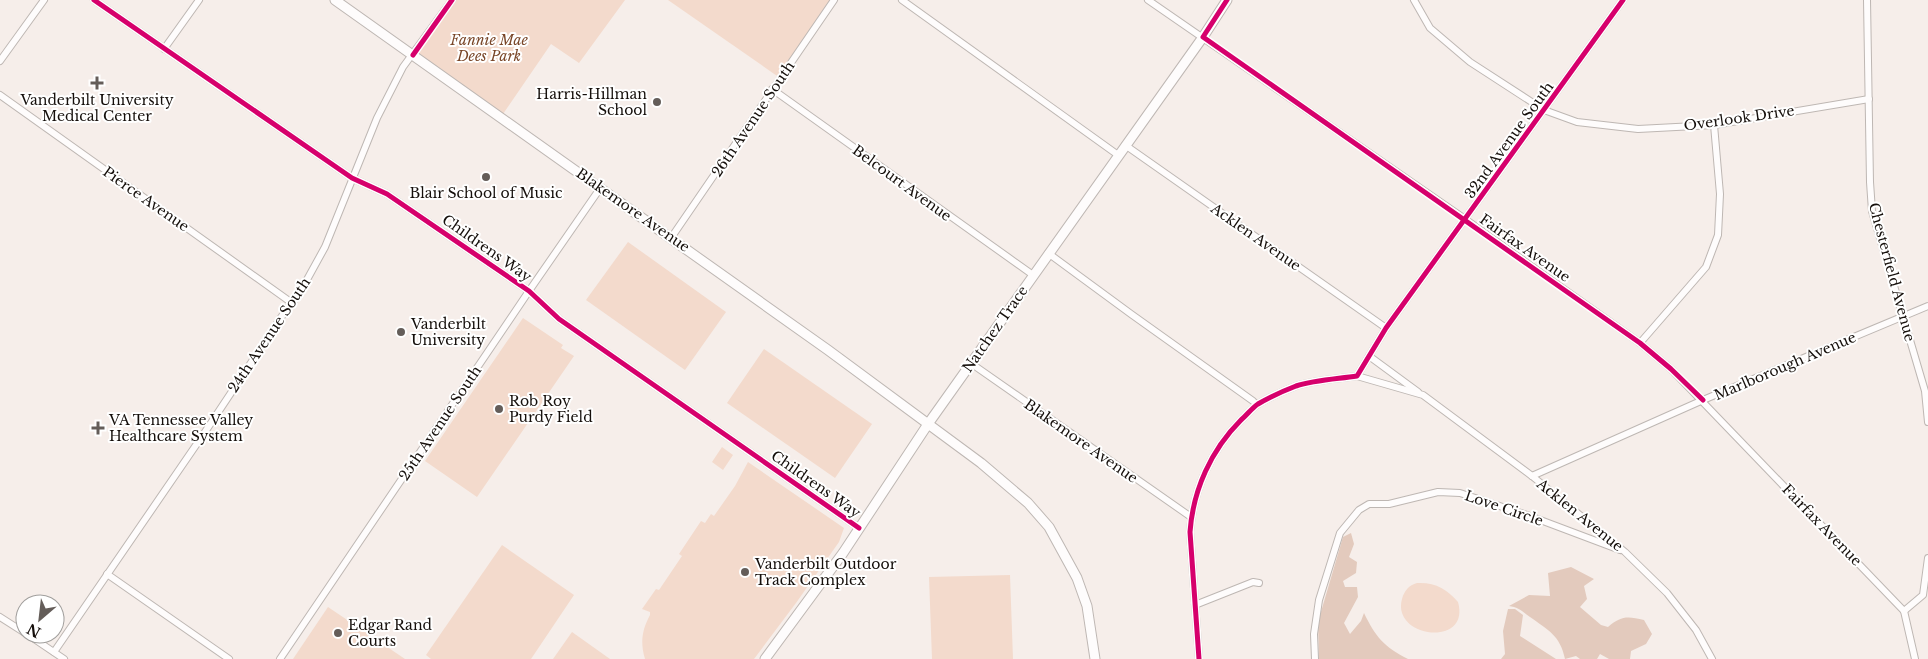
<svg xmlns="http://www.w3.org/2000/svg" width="1928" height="659" font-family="'Libre Baskerville',serif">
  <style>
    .green { fill: #f3dacc }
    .forest { fill: #e3cabd }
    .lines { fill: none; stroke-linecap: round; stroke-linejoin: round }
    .minor-casing { stroke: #beb7b3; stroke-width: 8 }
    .secondary-casing { stroke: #beb7b3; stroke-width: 11 }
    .minor { stroke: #fefcfc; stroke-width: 6 }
    .secondary { stroke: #fefcfc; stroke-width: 9 }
    .cycleway-casing { stroke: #fff; stroke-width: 8 }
    .cycleway { stroke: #d6006c; stroke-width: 5 }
    .poi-dot { fill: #645d59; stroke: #fff; stroke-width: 2 }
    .labels { text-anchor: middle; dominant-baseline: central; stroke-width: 4; stroke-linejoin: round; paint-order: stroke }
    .park-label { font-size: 14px; font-style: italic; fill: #794628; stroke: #fff }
    .poi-label { font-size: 14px; fill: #150f0b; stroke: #fff; text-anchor: start }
    .street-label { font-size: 14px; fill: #150f0b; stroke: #fff }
  </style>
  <rect width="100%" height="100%" fill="#f6eeea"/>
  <g class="green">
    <path d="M452 0H625L579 63 551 44 501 117 413 55Z"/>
    <path d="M668 0H834L780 78Z"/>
    <path d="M628 242 726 312 685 370 586 300Z"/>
    <path d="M523 318 563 345 561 348 574 356 477 497 425 461Z"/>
    <path d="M764 349 872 424 835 478 727 403Z"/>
    <path d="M722 447 733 455 723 470 712 462Z"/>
    <path d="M748 462 844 528 839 542 796 603 754 659H645C640 642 642 630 650 615V612L642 609 656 589 659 590 682 556 679 554 701 521 705 523 711 514 714 516 735 486Z"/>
    <path d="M502 545 574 595 531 659H431L426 655Z"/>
    <path d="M1010 575 1013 659H932L929 577Z"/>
    <path d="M1417 583C1435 582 1447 589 1458 602 1471 648 1391 638 1402 599 1404 591 1409 585 1417 583Z"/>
    <path d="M328 607 405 659H293Z"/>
    <path d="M572 632 610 659H553Z"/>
  </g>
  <g class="forest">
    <path d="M1351 533 1354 544 1349 557 1357 562 1356 573 1343 581 1345 587H1357L1358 597 1344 623 1350 634 1361 621 1364 613C1375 636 1384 647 1408 659H1319L1318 622 1343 537Z"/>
    <path d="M1571 567 1594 579 1584 586 1587 599 1580 607 1601 625 1608 627C1621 616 1627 616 1644 620L1652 634 1646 644 1631 651 1630 659H1609L1600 654 1597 659H1580L1576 656 1565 659C1560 635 1548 630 1530 617 1522 611 1518 607 1509 606L1529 595 1550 596 1548 573Z"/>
    <path d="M1508 609H1515L1523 615 1520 636 1556 659H1501L1505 654 1503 631Z"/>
  </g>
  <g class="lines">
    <g class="minor-casing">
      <g id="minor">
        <path d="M94 0 352 178 387 194 529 291 559 319 859 528"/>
        <path d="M902 0 1118 155"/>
        <path d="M1148 0 1465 219 1640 343 1671 369 1904 611 1915 659"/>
        <path d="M1414 0 1430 28 1470 62 1544 110 1577 122 1638 129 1714 125 1869 99"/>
        <path d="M1867 0 1870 182 1872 211 1925 391 1928 422"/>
        <path d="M164 49 199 0"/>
        <path d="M0 61 44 0"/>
        <path d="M772 89 1033 275"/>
        <path d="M0 95 292 303"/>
        <path d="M1125 145 1386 328"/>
        <path d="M671 238 834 0"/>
        <path d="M1048 253 1131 314 1253 401 1257 405"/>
        <path d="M1640 343 1706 267 1718 235 1720 194 1714 125"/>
        <path d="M1369 356 1418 392"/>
        <path d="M972 364 1191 517"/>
        <path d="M1357 376 1423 395 1532 476 1625 552 1667 593 1696 630 1712 659"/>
        <path d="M1532 476 1703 400 1928 306"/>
        <path d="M107 574 229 659"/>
        <path d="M1195 605 1253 582 1259 583"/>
        <path d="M1904 611 1923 595 1928 558"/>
        <path d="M0 617 25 633"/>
        <path d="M27 634 64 659"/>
        <path d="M54 652 205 432 286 310 298 296 325 247 377 118 403 67 452 0"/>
        <path d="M280 659 529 291 601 187"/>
        <path d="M1199 659 1190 532C1193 490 1211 450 1241 420 1247 415 1252 408 1258 404 1270 397 1283 391 1296 386 1315 380 1337 379 1357 376L1386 328 1623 0"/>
        <path d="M1315 659 1314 634 1319 600 1340 533 1359 510 1369 504H1389L1438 492 1460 493 1527 515 1620 550"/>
      </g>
    </g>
    <g class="secondary-casing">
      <g id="secondary">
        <path d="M335 0 828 350 981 463 1028 503 1049 527 1077 578 1087 606 1095 659"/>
        <path d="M765 659 843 553 928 424 1203 37 1227 0"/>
      </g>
    </g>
    <use href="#minor" class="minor"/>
    <use href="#secondary" class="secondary"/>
    <g class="cycleway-casing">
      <g id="cycleway">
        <path d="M94 0 352 178 387 194 529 291 559 319 859 528"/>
        <path d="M1227 0 1203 37 1640 343 1671 369 1703 400"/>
        <path d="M413 55 452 0"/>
        <path d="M1199 659 1190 532C1193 490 1211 450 1241 420 1247 415 1252 408 1258 404 1270 397 1283 391 1296 386 1315 380 1337 379 1357 376L1386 328 1623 0"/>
      </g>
    </g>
    <use href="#cycleway" class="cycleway"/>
  </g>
  <g class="poi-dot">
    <path d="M94.5 75.5h5v5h5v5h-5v5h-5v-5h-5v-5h5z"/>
    <circle cx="657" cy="102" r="5"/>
    <circle cx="486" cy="177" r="5"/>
    <circle cx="401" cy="332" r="5"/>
    <circle cx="499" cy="409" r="5"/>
    <path d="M95.5 420.5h5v5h5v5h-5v5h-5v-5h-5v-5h5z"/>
    <circle cx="745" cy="572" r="5"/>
    <circle cx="338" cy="633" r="5"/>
  </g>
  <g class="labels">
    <g class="park-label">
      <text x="489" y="40">Fannie Mae<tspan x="489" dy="16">Dees Park</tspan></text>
    </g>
    <g class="poi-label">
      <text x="647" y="94" text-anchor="end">Harris-Hillman<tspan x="647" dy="16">School</tspan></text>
      <text x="97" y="100" text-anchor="middle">Vanderbilt University<tspan x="97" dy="16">Medical Center</tspan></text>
      <text x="486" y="193" text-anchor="middle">Blair School of Music</text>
      <text x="411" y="324">Vanderbilt<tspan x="411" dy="16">University</tspan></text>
      <text x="509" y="401">Rob Roy<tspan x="509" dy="16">Purdy Field</tspan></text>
      <text x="109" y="420">VA Tennessee Valley<tspan x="109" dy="16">Healthcare System</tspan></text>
      <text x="755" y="564">Vanderbilt Outdoor<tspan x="755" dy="16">Track Complex</tspan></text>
      <text x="348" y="625">Edgar Rand<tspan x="348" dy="16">Courts</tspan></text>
    </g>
    <g class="street-label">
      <text transform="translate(1739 118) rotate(-8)">Overlook Drive</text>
      <text transform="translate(753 119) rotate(-56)">26th Avenue South</text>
      <text transform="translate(1509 140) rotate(-54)">32nd Avenue South</text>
      <text transform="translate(902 183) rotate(36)">Belcourt Avenue</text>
      <text transform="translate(146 199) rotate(35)">Pierce Avenue</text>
      <text transform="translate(633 210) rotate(35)">Blakemore Avenue</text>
      <text transform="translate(1256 237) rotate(35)">Acklen Avenue</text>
      <text transform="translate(487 248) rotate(35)">Childrens Way</text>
      <text transform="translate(1525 248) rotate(35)">Fairfax Avenue</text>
      <text transform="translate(1892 272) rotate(75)">Chesterfield Avenue</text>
      <text transform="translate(995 329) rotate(-55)">Natchez Trace</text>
      <text transform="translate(269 335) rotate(-56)">24th Avenue South</text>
      <text transform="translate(1785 366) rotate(-23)">Marlborough Avenue</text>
      <text transform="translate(440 423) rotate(-56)">25th Avenue South</text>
      <text transform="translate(1081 441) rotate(35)">Blakemore Avenue</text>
      <text transform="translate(816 484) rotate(35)">Childrens Way</text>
      <text transform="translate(1504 508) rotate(19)">Love Circle</text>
      <text transform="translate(1580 515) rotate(39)">Acklen Avenue</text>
      <text transform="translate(1822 525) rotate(46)">Fairfax Avenue</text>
    </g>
  </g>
  <g transform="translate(40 619) rotate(208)"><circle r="24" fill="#ffffff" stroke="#a19f9d"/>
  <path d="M0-4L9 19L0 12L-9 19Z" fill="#645d59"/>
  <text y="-8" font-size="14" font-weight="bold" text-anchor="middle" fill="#150f0b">N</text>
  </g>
</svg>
